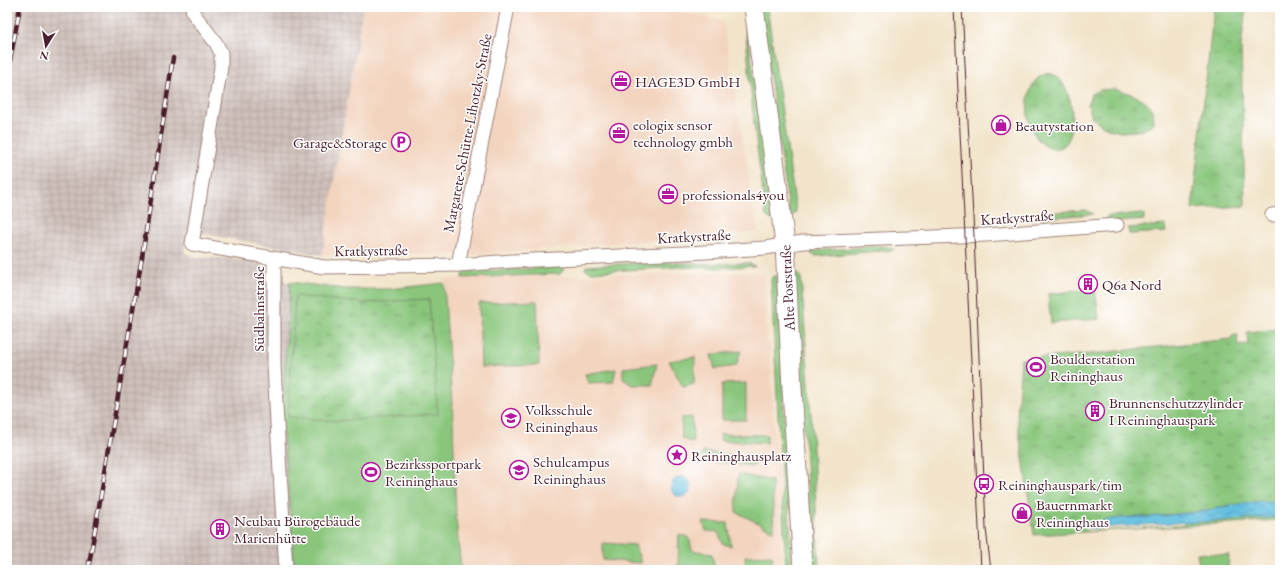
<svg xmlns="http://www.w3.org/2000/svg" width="1287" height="577" font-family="'EB Garamond',serif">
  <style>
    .built { fill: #f3d4be }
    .industrial { fill: url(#industrial-grid) }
    .railway { fill: #cfc0ba }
    .green { fill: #89c67c; stroke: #6a7254 }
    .park { fill: url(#park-tufts); stroke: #6a7254 }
    .water { fill: url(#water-waves); stroke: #567086 }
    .pier { fill: #f2e4ca }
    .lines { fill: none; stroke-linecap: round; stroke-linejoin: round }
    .street-casing { stroke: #9e827a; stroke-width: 15 }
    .secondary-casing { stroke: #9e827a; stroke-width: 21 }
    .street { stroke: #fff; stroke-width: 13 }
    .secondary { stroke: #fff; stroke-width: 19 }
    .tram { stroke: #4a1f2b; stroke-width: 1 }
    .rail-casing { stroke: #4a1f2b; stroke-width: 4.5 }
    .rail { stroke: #fff; stroke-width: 3; stroke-dasharray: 9; stroke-linecap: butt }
    .labels { text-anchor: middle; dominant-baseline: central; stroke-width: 3; stroke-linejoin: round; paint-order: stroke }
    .poi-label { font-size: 15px; fill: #4a1f2b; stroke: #fff; text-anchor: start }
    .street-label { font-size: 15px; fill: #4a1f2b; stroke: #fff }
  </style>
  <defs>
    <pattern id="industrial-grid" width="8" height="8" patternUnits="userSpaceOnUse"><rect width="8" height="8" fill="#cfc0ba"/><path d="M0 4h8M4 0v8" fill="none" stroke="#b3a5a0"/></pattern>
    <pattern id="park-tufts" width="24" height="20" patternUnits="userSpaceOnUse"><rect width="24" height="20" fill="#89c67c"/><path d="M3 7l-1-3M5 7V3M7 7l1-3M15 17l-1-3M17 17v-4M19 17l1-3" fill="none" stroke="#72a066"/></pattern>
    <pattern id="water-waves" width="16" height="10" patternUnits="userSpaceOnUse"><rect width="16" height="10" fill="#62c0e0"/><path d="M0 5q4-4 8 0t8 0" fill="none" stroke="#539bb6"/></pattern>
  </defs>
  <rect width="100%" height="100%" fill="#fff"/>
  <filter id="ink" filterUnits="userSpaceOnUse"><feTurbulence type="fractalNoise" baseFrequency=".025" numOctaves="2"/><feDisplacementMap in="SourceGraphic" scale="8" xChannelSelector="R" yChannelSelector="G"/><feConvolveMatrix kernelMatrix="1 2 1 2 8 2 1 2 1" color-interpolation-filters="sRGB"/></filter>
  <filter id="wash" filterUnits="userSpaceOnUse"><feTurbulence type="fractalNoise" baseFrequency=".012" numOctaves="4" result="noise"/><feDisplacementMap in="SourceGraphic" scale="16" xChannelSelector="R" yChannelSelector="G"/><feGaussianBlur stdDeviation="0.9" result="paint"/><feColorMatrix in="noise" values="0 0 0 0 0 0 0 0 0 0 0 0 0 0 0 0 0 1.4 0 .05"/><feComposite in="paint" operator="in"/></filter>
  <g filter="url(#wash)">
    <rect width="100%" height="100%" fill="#f2e4ca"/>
    <g class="built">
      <path d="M363 7H657L723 21 758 232 470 255 390 253 322 255Z"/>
      <path d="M716 272 764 273 765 280 767 343 770 342 774 435 779 479 782 570H461L456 519 453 421 445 279Z"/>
    </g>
    <path class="industrial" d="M27 7H363L322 255 188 231 184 252 197 258H224L262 263 270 278 290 282 282 424 292 533 294 570H7V107Z"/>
    <path class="railway" d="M7 7H27L7 107Z"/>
    <g class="green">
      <path d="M760 7H767L796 211 795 214 790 217Z"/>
      <path d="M745 25H747L773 220 770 219 766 216 754 124Z"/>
      <path d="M1086 210 1093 214 1043 218 1042 213Z"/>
      <path d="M1144 214V220L1107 223V216Z"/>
      <path d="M1165 225 1166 232 1129 234 1128 228Z"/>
      <path d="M882 246 888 247 894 250 816 256 811 254V251Z"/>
      <path d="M658 262 711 264 748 263 755 266 714 268 681 267 591 272 585 269 586 266Z"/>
      <path d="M563 267 564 269 560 274 462 278 465 272Z"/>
      <path d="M794 274H799L801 276 812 429 819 570H813Z"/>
      <path d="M773 276H777L792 570H786L771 279Z"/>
      <path d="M290 282 345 289H388L444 283 453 421 456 519 461 570H294L292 533 282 424Z"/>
      <path d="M1095 289 1099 319 1051 323 1048 294Z"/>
      <path d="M537 301 539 365 481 367 479 303Z"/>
      <path d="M741 351 736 366 715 369 711 355Z"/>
      <path d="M695 357 694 384 683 387 669 361Z"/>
      <path d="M657 364 652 385H632L623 379V368Z"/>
      <path d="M616 369 613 382 588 383 585 374Z"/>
      <path d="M746 383V420H722V384Z"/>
      <path d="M692 417 693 443 682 439 681 418Z"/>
      <path d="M720 434 767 435V443L721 441Z"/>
      <path d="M703 452 756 458 754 466 700 460Z"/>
      <path d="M738 474 772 481 774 531 736 512Z"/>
      <path d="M703 522 728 523 731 546 723 544 718 532 706 531Z"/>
      <path d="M679 535 689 537 692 550 712 554 715 569 678 566Z"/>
      <path d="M603 543 635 545 641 563 603 560Z"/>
      <path d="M1197 553 1229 555 1228 570H1200Z"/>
      <path d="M772 555 773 570H746L745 556Z"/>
    </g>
    <g class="park">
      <path d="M1214 7H1246L1241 47 1245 206 1192 209Z"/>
      <path d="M1049 73C1067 77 1073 105 1072 122 1071 174 1015 143 1030 91 1033 82 1039 75 1049 73Z"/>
      <path d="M1115 89C1132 94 1158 101 1153 124L1143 130 1135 131 1121 132 1109 129 1100 124 1092 117 1088 105 1091 94 1100 90Z"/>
      <path d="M295 296 362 303 429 299 438 414 336 421 288 417Z"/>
      <path d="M1280 329V520L1034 535 1017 417 1021 359 1080 355 1231 339 1233 335H1238L1237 346 1248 344 1247 332Z"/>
    </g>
    <g class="water">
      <circle cx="681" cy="487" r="10"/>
      <path d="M1261 501 1280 503V517L1088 529 1086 527 1087 525 1106 520 1129 517H1149L1206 511 1226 506Z"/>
    </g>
    <path class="pier" d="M1183 523V525L1088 531 1084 527 1087 525 1088 529Z"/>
  </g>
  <g filter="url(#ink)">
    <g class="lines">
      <g class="street-casing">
        <g id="street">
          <path d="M192 7 193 13 216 43 221 53V67L192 244 324 267 458 265 513 261 706 252 765 248 803 242 986 235 1117 225"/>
          <path d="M1272 215 1280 214"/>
          <path d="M274 258V364L277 423 286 570"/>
          <path d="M458 265 508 7"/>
        </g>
      </g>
      <g class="secondary-casing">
        <path id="secondary" d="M754 7 785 244 792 388 803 570"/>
      </g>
      <use href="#street" class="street"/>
      <use href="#secondary" class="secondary"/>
      <g class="tram">
        <path d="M954 7 981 570"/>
        <path d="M962 7 974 236 986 529 991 570"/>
      </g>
      <g class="rail-casing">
        <g id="rail">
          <path d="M7 21 9 7"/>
          <path d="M7 77 20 7"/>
          <path d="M88 570 142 257 173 58"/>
        </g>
      </g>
      <use href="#rail" class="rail"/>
    </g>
  </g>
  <defs>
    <g id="office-ring" transform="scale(1)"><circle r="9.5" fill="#fff" stroke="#b5179e" stroke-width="1.5"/><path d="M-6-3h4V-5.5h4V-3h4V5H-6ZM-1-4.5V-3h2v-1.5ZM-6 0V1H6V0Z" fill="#b5179e"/></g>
    <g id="shop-ring" transform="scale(1)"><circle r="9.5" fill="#fff" stroke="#b5179e" stroke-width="1.5"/><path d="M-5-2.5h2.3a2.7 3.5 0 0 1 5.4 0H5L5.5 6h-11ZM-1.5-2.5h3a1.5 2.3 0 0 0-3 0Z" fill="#b5179e"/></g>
    <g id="parking-ring" transform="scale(1)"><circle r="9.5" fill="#fff" stroke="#b5179e" stroke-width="1.5"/><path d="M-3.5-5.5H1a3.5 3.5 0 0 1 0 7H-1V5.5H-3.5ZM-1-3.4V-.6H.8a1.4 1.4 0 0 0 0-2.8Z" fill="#b5179e"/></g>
    <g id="building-ring" transform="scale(1)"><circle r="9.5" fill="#fff" stroke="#b5179e" stroke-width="1.5"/><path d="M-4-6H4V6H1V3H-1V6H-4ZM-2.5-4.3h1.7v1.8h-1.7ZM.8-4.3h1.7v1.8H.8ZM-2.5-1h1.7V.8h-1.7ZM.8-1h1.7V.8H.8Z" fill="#b5179e"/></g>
    <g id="stadium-ring" transform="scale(1)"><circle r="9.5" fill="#fff" stroke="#b5179e" stroke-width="1.5"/><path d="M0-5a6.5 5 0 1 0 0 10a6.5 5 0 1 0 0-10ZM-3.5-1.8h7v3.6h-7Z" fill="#b5179e"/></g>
    <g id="school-ring" transform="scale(1)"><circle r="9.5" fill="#fff" stroke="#b5179e" stroke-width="1.5"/><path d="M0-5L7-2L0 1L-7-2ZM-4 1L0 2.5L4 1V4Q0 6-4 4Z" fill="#b5179e"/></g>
    <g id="sight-ring" transform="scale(1)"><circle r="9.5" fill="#fff" stroke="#b5179e" stroke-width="1.5"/><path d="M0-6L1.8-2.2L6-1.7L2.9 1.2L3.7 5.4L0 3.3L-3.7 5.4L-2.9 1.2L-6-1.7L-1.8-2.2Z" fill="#b5179e"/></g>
    <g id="bus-ring" transform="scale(1)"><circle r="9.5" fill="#fff" stroke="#b5179e" stroke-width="1.5"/><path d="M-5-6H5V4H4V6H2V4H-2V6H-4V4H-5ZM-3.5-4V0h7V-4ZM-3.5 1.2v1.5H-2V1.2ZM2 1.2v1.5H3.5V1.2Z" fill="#b5179e"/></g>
  </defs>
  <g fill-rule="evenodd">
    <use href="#office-ring" x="621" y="81"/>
    <use href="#shop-ring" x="1001" y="125"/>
    <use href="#office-ring" x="619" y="133"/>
    <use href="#parking-ring" x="401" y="142"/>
    <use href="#office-ring" x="668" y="194"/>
    <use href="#building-ring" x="1088" y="284"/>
    <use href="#stadium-ring" x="1036" y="367"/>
    <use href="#building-ring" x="1095" y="411"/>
    <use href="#school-ring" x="511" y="418"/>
    <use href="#sight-ring" x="677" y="455"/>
    <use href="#school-ring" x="519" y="470"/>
    <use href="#stadium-ring" x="371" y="472"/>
    <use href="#bus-ring" x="984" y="484"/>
    <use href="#shop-ring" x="1022" y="513"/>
    <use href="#building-ring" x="220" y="529"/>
  </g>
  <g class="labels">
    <g class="poi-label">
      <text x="635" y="81">HAGE3D GmbH</text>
      <text x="633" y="124">eologix sensor<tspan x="633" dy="17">technology gmbh</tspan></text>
      <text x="1015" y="125">Beautystation</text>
      <text x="387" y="142" text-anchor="end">Garage&amp;Storage</text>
      <text x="682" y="194">professionals4you</text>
      <text x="1102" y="284">Q6a Nord</text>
      <text x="1050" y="358">Boulderstation<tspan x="1050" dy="17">Reininghaus</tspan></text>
      <text x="1109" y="402">Brunnenschutzzylinder<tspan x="1109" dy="17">I Reininghauspark</tspan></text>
      <text x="525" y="409">Volksschule<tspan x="525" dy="17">Reininghaus</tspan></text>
      <text x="691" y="455">Reininghausplatz</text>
      <text x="533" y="461">Schulcampus<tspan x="533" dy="17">Reininghaus</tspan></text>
      <text x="385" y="463">Bezirkssportpark<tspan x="385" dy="17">Reininghaus</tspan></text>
      <text x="998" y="484">Reininghauspark/tim</text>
      <text x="1036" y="504">Bauernmarkt<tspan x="1036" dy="17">Reininghaus</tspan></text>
      <text x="234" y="520">Neubau Bürogebäude<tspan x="234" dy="17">Marienhütte</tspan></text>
    </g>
    <g class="street-label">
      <text transform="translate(467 133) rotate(-79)">Margarete-Schütte-Lihotzky-Straße</text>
      <text transform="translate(1017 217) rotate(-4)">Kratkystraße</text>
      <text transform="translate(694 236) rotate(-3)">Kratkystraße</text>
      <text transform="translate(371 250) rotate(-1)">Kratkystraße</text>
      <text transform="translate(787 288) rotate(-93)">Alte Poststraße</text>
      <text transform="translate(258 309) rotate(-90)">Südbahnstraße</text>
    </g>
  </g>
  <rect width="1287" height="577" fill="none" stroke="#fff" stroke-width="24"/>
  <g transform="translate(46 46) rotate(191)" stroke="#ffffff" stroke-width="3" paint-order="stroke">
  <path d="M0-3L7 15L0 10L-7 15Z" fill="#4a1f2b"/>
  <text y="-6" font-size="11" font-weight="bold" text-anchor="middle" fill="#4a1f2b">N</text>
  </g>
</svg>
